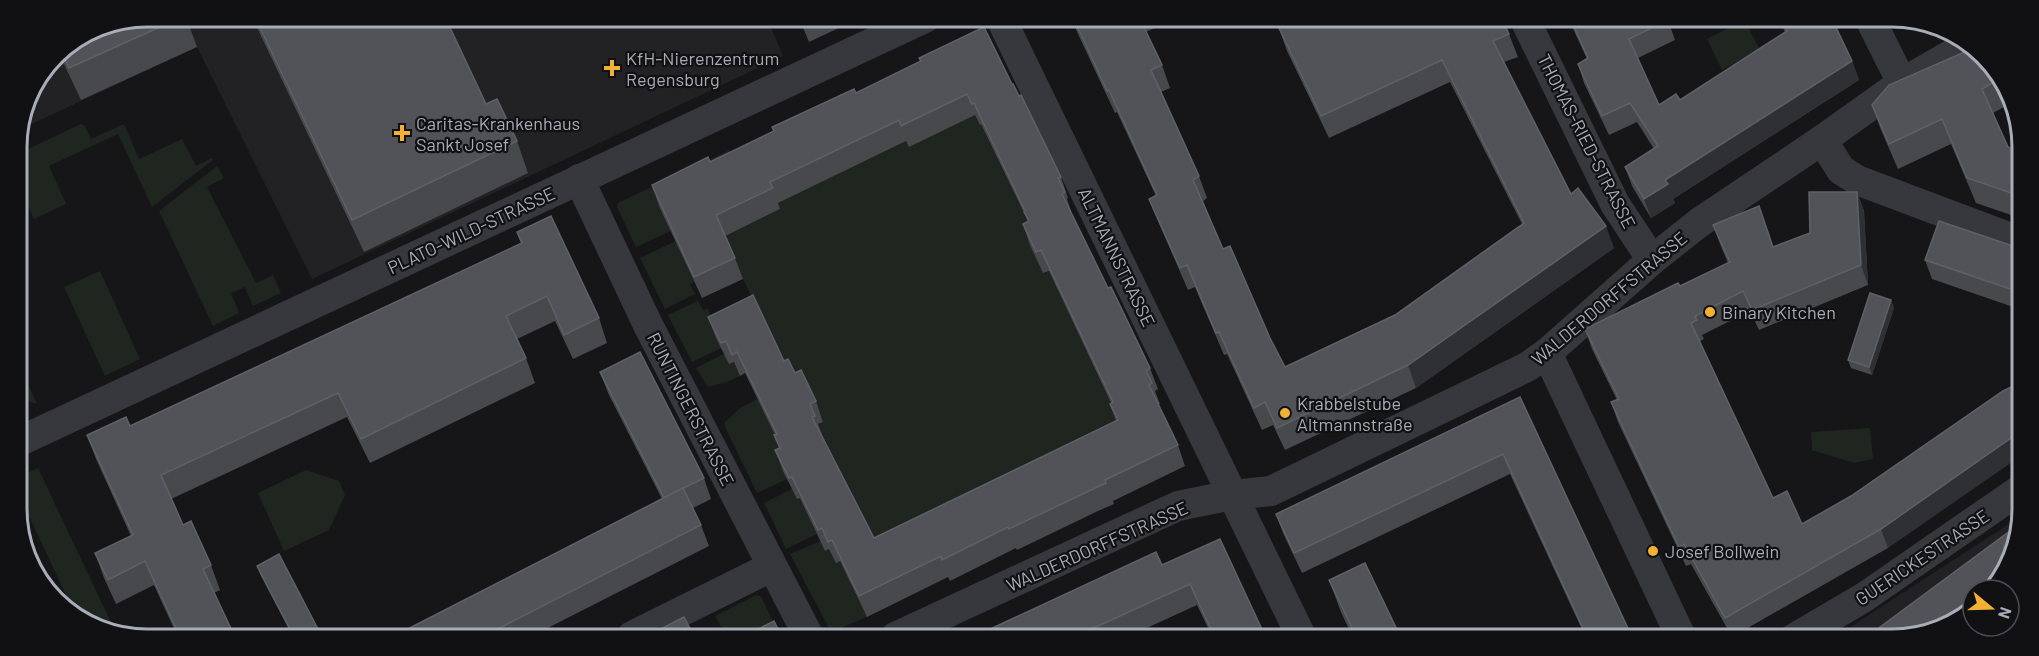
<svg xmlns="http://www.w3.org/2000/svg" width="2039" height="656" font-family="Barlow,sans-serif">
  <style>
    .built { fill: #222225 }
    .green { fill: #1e261f }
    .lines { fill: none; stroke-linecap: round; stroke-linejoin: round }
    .minor { stroke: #37383d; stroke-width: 30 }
    .wall { fill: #47494d }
    .shaded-wall { fill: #2f3033 }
    .building { fill: #525359; stroke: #5f6168; stroke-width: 1.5 }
    .poi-dot { fill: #f2b134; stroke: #111113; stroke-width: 2 }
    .labels { text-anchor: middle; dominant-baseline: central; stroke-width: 4.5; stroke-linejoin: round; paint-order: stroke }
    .poi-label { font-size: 18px; fill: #a8adb8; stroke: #111113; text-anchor: start }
    .street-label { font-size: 18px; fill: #a8adb8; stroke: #111113 }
    .rim { fill: none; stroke: #a8adb8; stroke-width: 3 }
  </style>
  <rect width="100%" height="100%" fill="#161618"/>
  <g class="built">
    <path d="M147 17 767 18 783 56 312 279 197 47 19 130 27 97 55 55Z"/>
    <path d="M2018 518V543L1973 590 1900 639H1832Z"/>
  </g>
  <g class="green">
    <path d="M1743 21H1745L1760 50 1722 70 1707 39Z"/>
    <path d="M971 106 979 124H981L1033 232 1044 273 1049 271 1120 423 883 563 820 438 823 436 817 425 823 421 809 391 760 397 754 302 718 226 750 223 780 209 777 203 906 141Z"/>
    <path d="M81 124 85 126 91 139 124 124 139 159 182 139 196 166 212 158 213 160 152 207 118 134 49 166 66 204 34 219 17 183V154Z"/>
    <path d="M730 150 741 172 671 231 636 247 617 207 618 203Z"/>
    <path d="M217 166 224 178 207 187 256 283 273 275 281 293 253 306 245 287 231 293 239 313 213 326 159 211Z"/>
    <path d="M676 241 694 282 690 284 695 294 665 309 640 258Z"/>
    <path d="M100 271 140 359 105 376 64 287Z"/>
    <path d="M698 301 703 310 708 309C714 322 714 335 721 348L692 362 668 315Z"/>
    <path d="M724 354 734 362 740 376 727 382 708 387 696 368Z"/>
    <path d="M18 362 37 404 27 401 18 394Z"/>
    <path d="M758 399 785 455 787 479 757 493 725 427V422L740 408Z"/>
    <path d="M1870 428 1873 459 1854 463 1812 450 1811 432Z"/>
    <path d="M38 468 117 635H113L73 610 19 495V477Z"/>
    <path d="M306 470 339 481 345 495 329 530 284 551 258 493Z"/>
    <path d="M792 489 802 497 817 534 786 549 764 503Z"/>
    <path d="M821 541 825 551 829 549 840 561 867 617 833 631 830 630 790 554Z"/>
    <path d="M756 595 761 596 780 637 726 636 715 616Z"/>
  </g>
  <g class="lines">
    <g class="minor">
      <path d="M1001 19 1302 638"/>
      <path d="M1525 20 1615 204 1652 260"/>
      <path d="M1871 21 1902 83"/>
      <path d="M1822 140 1841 170 1857 180 2019 241"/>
      <path d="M579 179 648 325 809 637"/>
      <path d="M1547 353 1682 639"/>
      <path d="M18 442 925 18"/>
      <path d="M632 636 771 567"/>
      <path d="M895 637 1178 506 1232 495 1271 491 1527 367 1547 353 1652 260 1700 222 1822 140 1902 83 1966 46"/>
      <path d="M1793 639 1863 598 2018 491"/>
    </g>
  </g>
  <g class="wall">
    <path d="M147 16 186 17 197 47 81 100 64 64 42 75 55 55 98 26Z"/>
    <path d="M252 17H445L486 104 517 141 528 173 364 252Z"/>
    <path d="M799 18H860L809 42Z"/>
    <path d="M1071 19H1174L1146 32 1162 65 1170 88 1161 92 1199 176 1207 198 1203 201 1223 249 1285 367 1395 315 1522 224 1450 82 1329 138 1287 51 1279 28 1509 34 1518 57 1504 62 1571 194 1614 248 1416 388 1285 450 1273 425 1262 430 1227 354 1224 355 1195 287 1188 290 1158 221 1149 199 1156 196 1117 112 1115 113Z"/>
    <path d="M1569 20H1668L1675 40 1638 58 1659 105 1680 100 1785 32 1780 21H1833L1852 61 1859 80 1673 199 1675 203 1651 218 1632 186 1625 167 1654 149 1637 122 1609 135 1584 83 1578 64 1587 59Z"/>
    <path d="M1915 21H1926L1932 25 1920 31Z"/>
    <path d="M1990 61 2011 103 1993 113 2008 147 2020 152V218L1976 203 1951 144 1898 169 1881 130 1872 105Z"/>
    <path d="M1012 84 1019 96 1061 177 1068 198 1067 199 1072 214 1108 288 1150 368 1158 389 1155 391 1160 404 1158 405 1178 445 1185 466 1113 501 1114 504 1098 511 1017 550 1016 548 950 581 948 577 867 617 840 561 836 563 829 549 825 551 800 498 797 499 783 471 775 450 779 448 774 435H775L745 373 740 376 734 362 729 364 716 338 708 317 784 361 795 373 816 401 823 422 818 424 823 437 874 538 1116 421 1110 404 1111 403 1049 271 1043 273 1030 245 1023 224 1028 222 1026 217 981 124 980 125 975 115 909 147 906 141 778 203 780 209 725 236 735 258 743 279 702 298 659 206 652 185 710 162 856 93Z"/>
    <path d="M1857 192 1864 211 1868 285 1759 330 1750 311 1702 335 1704 339 1700 341 1773 498 1802 524 1851 496 2003 391 1888 548 1732 637 1691 564 1686 566 1618 422 1611 402 1617 400 1592 349 1585 329 1680 286 1728 263 1720 244 1713 225 1773 247 1810 233Z"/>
    <path d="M517 232 599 318 607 343 573 359 555 321 517 339 526 358 535 383 370 463 347 417 171 499 183 525 211 565 220 590 214 593 234 635H177L154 585 116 604 104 578 95 553 131 536 96 459 87 435 130 426 521 244Z"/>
    <path d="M2019 248V309L1932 279 1925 260Z"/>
    <path d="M1891 300 1894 308 1872 375 1851 368 1848 360Z"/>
    <path d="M600 372 704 478 711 499 693 508 701 525 709 546 532 636H394L662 499 608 393Z"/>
    <path d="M1520 397 1633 639 1585 636 1510 474 1302 573 1283 533 1276 514Z"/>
    <path d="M1220 539 1266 638H1213L1197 605 1127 637H973L1162 565Z"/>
    <path d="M257 566 321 635H292L260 574Z"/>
    <path d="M1329 580 1401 638H1353L1341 612Z"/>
  </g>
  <g class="shaded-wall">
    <path d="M1852 61 1859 80 1673 199 1675 203 1651 218 1644 199 1665 180Z"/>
    <path d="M1857 192 1864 211 1868 285 1861 265Z"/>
    <path d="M1606 226 1614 248 1416 388 1408 365Z"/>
    <path d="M1891 300 1894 308 1872 375 1869 367Z"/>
    <path d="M2018 433V458L1888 548 1881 529Z"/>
  </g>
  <g class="building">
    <path d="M147 16 182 17 69 68 61 51 98 26Z"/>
    <path d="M255 17H445L486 104 497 99 517 141 352 220Z"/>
    <path d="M1074 19H1140L1162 65 1151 70 1199 176 1193 180 1223 249 1230 246 1270 338 1285 367 1395 315 1524 223 1442 60 1321 116 1279 28 1298 19 1502 20 1509 34 1493 41 1571 194 1578 188 1606 226 1408 365 1277 428 1265 402 1254 408 1219 332 1216 333 1187 265 1180 268 1149 199 1157 195 1109 90 1107 91Z"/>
    <path d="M1571 20H1668L1629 39 1659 105 1676 94 1680 100 1787 31 1782 21H1833L1852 61 1665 180 1668 184 1644 199 1625 167 1658 146 1630 103 1602 116 1578 64 1588 58Z"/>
    <path d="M984 27 1012 84H1013L1019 96 1021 95 1061 177 1058 178 1065 192 1062 194 1108 288 1111 287 1150 368 1146 371 1152 383 1149 385 1178 445 1105 480 1106 483 1091 490 1009 529 1008 527 942 560 941 556 859 596 832 540 828 542 822 528 818 530 792 477 789 478 775 450 780 448 774 435 777 434 737 352 732 355 726 341 721 343 708 317 753 295 784 361 788 359 795 373 801 370 816 401 810 404 815 416 812 417 874 538 1118 420 1110 404 1113 402 1041 250 1036 252 1023 224 1029 221 1024 212 1025 211 974 103 972 104 967 94 901 126 899 120 770 182 773 188 716 215 735 258 694 277 652 185 708 157 710 162 774 131 772 127 854 89 856 93 921 61 919 58Z"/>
    <path d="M1971 49 1990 61 1999 79 1982 89 2008 147 2020 152V196L1967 178 1942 119 1889 144 1872 105 1889 85Z"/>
    <path d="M1809 192H1857L1861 265 1752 310 1743 291 1695 316 1697 320 1691 323 1773 498 1787 491 1802 524 1851 496 2003 391 2019 383 2018 433 1881 529 1725 618 1684 544 1679 547 1611 402 1619 399 1585 329 1678 283 1680 286 1730 262 1713 225 1759 206 1773 247 1810 233Z"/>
    <path d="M551 216 599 318 564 335 547 296 506 316 526 358 361 439 338 393 161 475 183 525 191 521 211 565 203 569 234 635H179L145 561 108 580 95 553 133 535 87 435 126 417 130 426 522 243 517 232Z"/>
    <path d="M1939 221 2019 248V292L1925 260Z"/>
    <path d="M1870 293 1891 300 1869 367 1848 360Z"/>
    <path d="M640 352 704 478 664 498 600 372Z"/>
    <path d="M1520 397 1633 639 1580 638 1586 635 1503 454 1294 553 1276 514Z"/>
    <path d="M683 488 701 525 484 636H394Z"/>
    <path d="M2018 525V543L1986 590H1973L1972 611 1970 613 1900 639H1864Z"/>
    <path d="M1220 539 1266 638H1215L1190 584 1074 637H973L1156 552 1162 565Z"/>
    <path d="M279 554 321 635H293L257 566Z"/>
    <path d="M1365 563 1401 638H1357L1329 580Z"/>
    <path d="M684 617 694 636H647Z"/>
    <path d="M774 621 782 637 745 636Z"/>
  </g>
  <g class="poi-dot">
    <path d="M609 59h6v6h6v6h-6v6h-6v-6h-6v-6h6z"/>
    <path d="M399 124h6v6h6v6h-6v6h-6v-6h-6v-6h6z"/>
    <circle cx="1710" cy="312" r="6"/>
    <circle cx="1285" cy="413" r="6"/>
    <circle cx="1653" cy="551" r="6"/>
  </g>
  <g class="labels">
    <g class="poi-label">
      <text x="626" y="58">KfH-Nierenzentrum<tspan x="626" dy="21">Regensburg</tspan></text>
      <text x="416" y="123">Caritas-Krankenhaus<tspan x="416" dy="21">Sankt Josef</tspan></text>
      <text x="1722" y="312">Binary Kitchen</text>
      <text x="1297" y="403">Krabbelstube<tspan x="1297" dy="21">Altmannstraße</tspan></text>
      <text x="1665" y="551">Josef Bollwein</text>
    </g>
    <g class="street-label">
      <text transform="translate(1587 141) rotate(63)">THOMAS-RIED-STRASSE</text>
      <text transform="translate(471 230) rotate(-25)">PLATO-WILD-STRASSE</text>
      <text transform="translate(1117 257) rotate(64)">ALTMANNSTRASSE</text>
      <text transform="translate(1609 298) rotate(-40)">WALDERDORFFSTRASSE</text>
      <text transform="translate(691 409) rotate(63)">RUNTINGERSTRASSE</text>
      <text transform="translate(1097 546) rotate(-24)">WALDERDORFFSTRASSE</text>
      <text transform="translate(1922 557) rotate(-34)">GUERICKESTRASSE</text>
    </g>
  </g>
  <path d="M0 0H2039V656H0ZM147 27H1892A120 120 0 0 1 2012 147V509A120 120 0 0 1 1892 629H147A120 120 0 0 1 27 509V147A120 120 0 0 1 147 27Z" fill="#111113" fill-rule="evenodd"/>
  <path class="rim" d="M147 27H1892A120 120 0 0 1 2012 147V509A120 120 0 0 1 1892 629H147A120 120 0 0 1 27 509V147A120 120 0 0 1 147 27Z"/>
  <g transform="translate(1991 608) rotate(109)"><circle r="28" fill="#111113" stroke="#4d4f55" stroke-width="1.5"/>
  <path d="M0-4.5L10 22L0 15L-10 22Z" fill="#f2b134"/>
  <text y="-9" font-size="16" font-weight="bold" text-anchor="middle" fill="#a8adb8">N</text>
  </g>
</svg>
